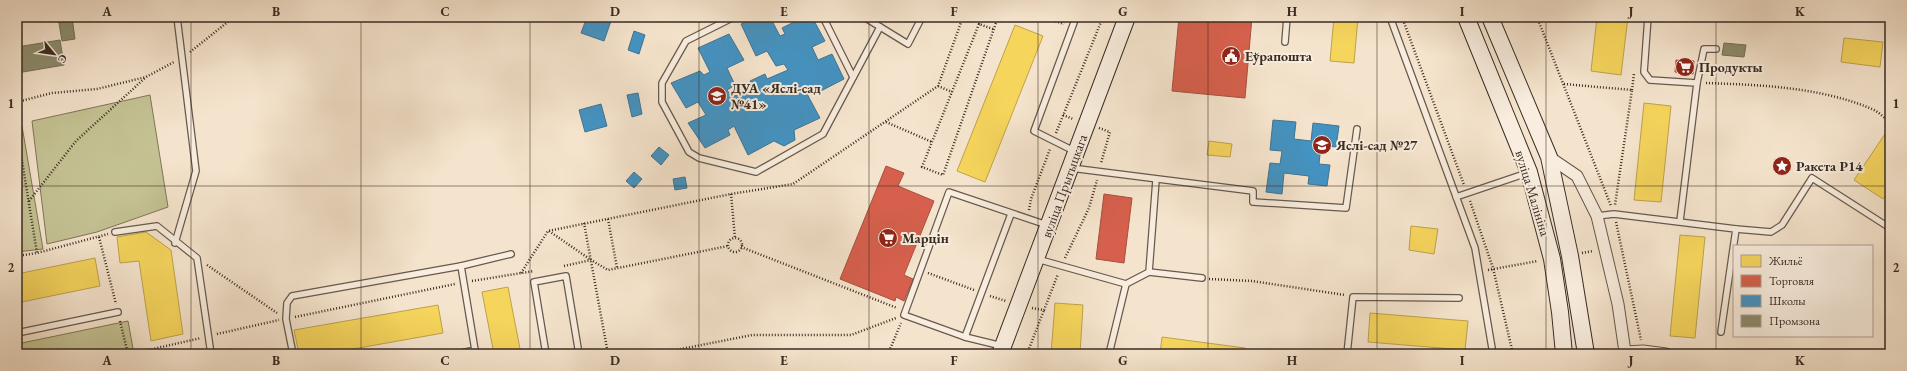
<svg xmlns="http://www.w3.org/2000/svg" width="1907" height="371" font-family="'EB Garamond',serif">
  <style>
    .green { fill: #c4c293; stroke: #7e765a }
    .homes { fill: #f6d55c; stroke: #bda24b }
    .shops { fill: #d6604d; stroke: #a75040 }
    .schools { fill: #4393c3; stroke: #407493 }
    .industry { fill: #8c8c6e; stroke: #736f57 }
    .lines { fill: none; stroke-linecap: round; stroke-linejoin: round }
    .lane-casing { stroke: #67594d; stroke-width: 8 }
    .street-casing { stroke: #67594d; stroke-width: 13 }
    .secondary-casing { stroke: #382b22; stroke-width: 18 }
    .path { stroke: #382b22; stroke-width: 2.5; stroke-dasharray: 1 2; stroke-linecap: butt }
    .lane { stroke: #f8edde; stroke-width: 5.5 }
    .street { stroke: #f8edde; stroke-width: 11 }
    .secondary { stroke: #f8edde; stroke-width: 16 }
    .grid { fill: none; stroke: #382b22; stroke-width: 1; stroke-opacity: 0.55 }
    .labels { text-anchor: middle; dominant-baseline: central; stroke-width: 4; stroke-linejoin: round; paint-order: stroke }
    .poi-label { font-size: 14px; font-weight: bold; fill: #382b22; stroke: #f8edde; text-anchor: start }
    .street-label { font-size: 14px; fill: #382b22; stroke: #f8edde }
    .neatline { fill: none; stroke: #382b22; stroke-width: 1.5 }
    .grid-label { font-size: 13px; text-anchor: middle; font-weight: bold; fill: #382b22 }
  </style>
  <rect width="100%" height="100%" fill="#f5e4cd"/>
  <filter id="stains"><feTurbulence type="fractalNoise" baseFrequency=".005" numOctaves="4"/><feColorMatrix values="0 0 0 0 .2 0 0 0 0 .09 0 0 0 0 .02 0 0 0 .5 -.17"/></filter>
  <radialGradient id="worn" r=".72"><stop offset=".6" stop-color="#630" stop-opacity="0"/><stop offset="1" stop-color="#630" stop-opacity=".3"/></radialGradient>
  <g class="green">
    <path d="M150 95 168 207 97 232 47 244 32 121Z"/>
    <path d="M22 126 43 249 17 252V127Z"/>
    <path d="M128 321 134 354H17V344Z"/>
  </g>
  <g class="homes">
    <path d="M1334 17H1358L1354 63 1330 61Z"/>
    <path d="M1597 17H1628L1621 75 1591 71Z"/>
    <path d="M1015 25 1043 36 985 182 957 171Z"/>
    <path d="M1844 38 1883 42 1880 67 1841 62Z"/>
    <path d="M1644 103 1671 106 1661 202 1634 200Z"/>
    <path d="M1885 134 1890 137V189L1883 199 1854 180Z"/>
    <path d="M1209 141 1232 144 1230 157 1207 155Z"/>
    <path d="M1411 226 1438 229 1434 254 1409 250Z"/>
    <path d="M146 232 171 250 183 334 151 341 139 261 120 263 117 237Z"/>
    <path d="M1680 235 1705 237 1695 338 1670 336Z"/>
    <path d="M95 258 100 286 17 303V274Z"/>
    <path d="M508 287 521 354H494L482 292Z"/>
    <path d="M1055 303 1083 305 1080 354H1051Z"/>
    <path d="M438 305 443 333 325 354H299L294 330Z"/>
    <path d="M1370 313 1468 321 1465 350 1368 342Z"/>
    <path d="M1162 337 1245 348 1244 354H1160Z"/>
  </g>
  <g class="shops">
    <path d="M1179 17H1252L1245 98 1172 91Z"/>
    <path d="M1676 60 1694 61 1693 74 1675 72Z"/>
    <path d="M886 166 904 173 898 186 934 201 904 275 913 279 904 301 896 297 895 301 840 279Z"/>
    <path d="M1104 194 1132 198 1124 263 1096 259Z"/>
  </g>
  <g class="schools">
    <path d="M587 17H599L611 21 604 41 581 33Z"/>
    <path d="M757 17H770L780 36 785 34 782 28 804 17H812L825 41 812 47 818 60 832 54 844 79 815 94 812 89 806 92 820 118 794 130 795 140 784 146 774 141 748 155 734 126 728 130 730 135 705 148 688 123 706 115 698 102 686 108 671 83 700 71 704 75 710 72 698 48 729 34 744 60 727 68 735 85 727 90 732 97 753 87 750 81 765 74 767 79 788 70 784 64 776 66 767 51 756 56 741 24Z"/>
    <path d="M634 31 645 35 639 54 628 50Z"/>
    <path d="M638 93 642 114 632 117 627 95Z"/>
    <path d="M601 104 607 126 585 132 579 110Z"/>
    <path d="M1273 120 1296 122 1294 139 1311 141 1313 123 1339 126 1336 147 1321 145 1319 164 1330 165 1327 186 1308 184 1309 176 1284 173 1282 194 1266 192 1270 163 1280 164 1282 151 1270 150Z"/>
    <path d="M659 147 669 155 661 165 651 156Z"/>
    <path d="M634 172 642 179 634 188 626 181Z"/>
    <path d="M685 177 687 188 675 190 673 179Z"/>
  </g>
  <g class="industry">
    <path d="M58 17H72L75 39 62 41Z"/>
    <path d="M60 40 64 65 17 73V47Z"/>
    <path d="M1724 43 1746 45 1744 57 1722 55Z"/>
  </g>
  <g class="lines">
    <g class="lane-casing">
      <g id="lane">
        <path d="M734 17 686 41 662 83V102L689 152 699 158 756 172 823 134 880 27"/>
        <path d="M823 17 853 77"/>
        <path d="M864 17 908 44 922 17"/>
        <path d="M1390 17 1475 248 1493 354"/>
        <path d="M1648 17 1644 72 1650 80 1697 83 1680 221"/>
        <path d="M1285 42 1287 17"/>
        <path d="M1697 83 1704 49H1716"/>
        <path d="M1074 151 1034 131 1076 17"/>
        <path d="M1071 168 1253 191V202L1346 208 1357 129"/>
        <path d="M1456 197 1527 173"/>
        <path d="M1597 216 1614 214 1736 229 1721 332"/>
        <path d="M1736 229 1771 232 1782 225 1812 178 1890 228"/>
        <path d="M115 232 157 226 197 258 211 354"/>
        <path d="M175 243 196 171 177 17"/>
        <path d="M1037 259 1126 284 1149 272 1202 278"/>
        <path d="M1149 272 1156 180"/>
        <path d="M17 333 118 312"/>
        <path d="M965 337 1011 214"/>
        <path d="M1002 346 965 337 904 315 949 192 1047 225"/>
        <path d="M293 354 286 319 287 303 292 296 461 266"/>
        <path d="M457 354 475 350 461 266 511 254"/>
        <path d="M546 354 534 282 566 276 579 354"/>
        <path d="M1109 354 1126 284"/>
        <path d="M1347 354 1353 297 1459 298"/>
      </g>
    </g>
    <g class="street-casing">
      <path id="street" d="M1549 157 1577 176 1597 216 1618 304 1625 352 1643 351 1666 354"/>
    </g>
    <g class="secondary-casing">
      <g id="secondary">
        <path d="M1466 17 1529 172 1552 259 1560 312 1564 354"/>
        <path d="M1490 17 1549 157 1570 256 1586 354"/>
        <path d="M1000 354 1127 17"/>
      </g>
    </g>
    <g class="path">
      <path d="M899 17 901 18"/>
      <path d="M1044 17 1064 24"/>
      <path d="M1402 17 1464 185"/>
      <path d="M1537 17 1611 206"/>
      <path d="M979 24 981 17"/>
      <path d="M993 29 979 24 922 167 943 175 998 17"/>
      <path d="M190 52 234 17"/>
      <path d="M1706 83C1762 85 1820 87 1872 109 1879 112 1884 118 1890 122"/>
      <path d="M1564 84 1632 90 1615 205"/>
      <path d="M938 86 952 92"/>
      <path d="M1632 90 1634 73"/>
      <path d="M17 102 52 93 97 89 146 77 174 62"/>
      <path d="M1063 115 1073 119"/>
      <path d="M886 122 932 142"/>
      <path d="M1099 128 1110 132 1101 163"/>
      <path d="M17 130 37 253"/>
      <path d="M1056 133 1103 17"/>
      <path d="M731 194 735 238"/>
      <path d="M29 201 76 141 145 78"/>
      <path d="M1470 201 1493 268 1513 354"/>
      <path d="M1029 210 1031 199 1050 149"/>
      <path d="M608 219 617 268"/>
      <path d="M1616 222 1641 340"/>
      <path d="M584 223 608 354"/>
      <path d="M549 231 591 260"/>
      <path d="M99 237 116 304"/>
      <circle cx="735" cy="245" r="7"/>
      <path d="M741 247 897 308"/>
      <path d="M1582 253 1593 251"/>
      <path d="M17 256 37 253 108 234"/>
      <path d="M1065 258 1089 208 1097 180"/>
      <path d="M207 265 277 313"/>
      <path d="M564 266 591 260 608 270 728 246"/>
      <path d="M1488 270 1538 261"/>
      <path d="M521 273 548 231 731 194 793 184 938 86 963 17"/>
      <path d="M928 273 974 290"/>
      <path d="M1209 279 1252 281 1345 295"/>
      <path d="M472 281 534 271"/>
      <path d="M990 296 1006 301"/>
      <path d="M1032 308 1044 310 1058 274"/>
      <path d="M295 317 455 284"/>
      <path d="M120 321 128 354"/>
      <path d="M217 334 279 320"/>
      <path d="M131 354 201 338"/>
      <path d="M666 354 676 350 752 335H851L896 318"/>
      <path d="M888 354 901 323"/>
      <path d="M1027 354 1044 310"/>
    </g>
    <use href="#lane" class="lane"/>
    <use href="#street" class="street"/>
    <use href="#secondary" class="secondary"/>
  </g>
  <path class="grid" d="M191 17V354M361 17V354M530 17V354M699 17V354M869 17V354M1038 17V354M1208 17V354M1377 17V354M1546 17V354M1716 17V354M17 186H1890"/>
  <defs>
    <g id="civic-disc" transform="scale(1)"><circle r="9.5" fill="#8f2418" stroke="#f8edde"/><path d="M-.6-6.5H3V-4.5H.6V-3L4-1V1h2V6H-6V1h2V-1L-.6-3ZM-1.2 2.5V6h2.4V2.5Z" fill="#fff"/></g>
    <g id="supermarket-disc" transform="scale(1)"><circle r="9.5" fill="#8f2418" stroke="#f8edde"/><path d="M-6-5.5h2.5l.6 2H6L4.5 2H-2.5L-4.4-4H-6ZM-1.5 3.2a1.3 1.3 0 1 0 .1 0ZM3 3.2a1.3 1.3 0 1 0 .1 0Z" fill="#fff"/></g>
    <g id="school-disc" transform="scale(1)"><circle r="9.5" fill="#8f2418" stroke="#f8edde"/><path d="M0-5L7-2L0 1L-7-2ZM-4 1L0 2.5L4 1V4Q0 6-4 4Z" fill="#fff"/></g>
    <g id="sight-disc" transform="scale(1)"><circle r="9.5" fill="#8f2418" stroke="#f8edde"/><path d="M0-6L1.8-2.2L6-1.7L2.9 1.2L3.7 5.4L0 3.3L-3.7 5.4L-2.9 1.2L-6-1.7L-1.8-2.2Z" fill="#fff"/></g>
  </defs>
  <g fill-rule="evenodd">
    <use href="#civic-disc" x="1231" y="56"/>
    <use href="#supermarket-disc" x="1685" y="67"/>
    <use href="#school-disc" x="717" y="96"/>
    <use href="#school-disc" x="1322" y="145"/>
    <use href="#sight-disc" x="1782" y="166"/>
    <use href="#supermarket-disc" x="888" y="238"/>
  </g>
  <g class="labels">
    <g class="poi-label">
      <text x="1245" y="56">Еўрапошта</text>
      <text x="1699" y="67">Продукты</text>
      <text x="731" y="88">ДУА «Яслі-сад<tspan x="731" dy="16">№41»</tspan></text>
      <text x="1336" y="145">Яслі-сад №27</text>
      <text x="1796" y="166">Ракета Р14</text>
      <text x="902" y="238">Марцін</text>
    </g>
    <g class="street-label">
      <text transform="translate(1064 186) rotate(-70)">вуліца Прытыцкага</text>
      <text transform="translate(1533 193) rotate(73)">вуліца Малініна</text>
    </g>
  </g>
  <rect width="1907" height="371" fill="none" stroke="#f5e4cd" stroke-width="44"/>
  <rect x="1733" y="245" width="140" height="92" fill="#f8edde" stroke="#ab9f93"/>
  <rect x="1741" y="255" width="20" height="12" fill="#f6d55c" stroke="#ab9f93"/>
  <text x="1769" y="265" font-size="12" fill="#382b22">Жильё</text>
  <rect x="1741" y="275" width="20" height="12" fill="#d6604d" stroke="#ab9f93"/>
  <text x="1769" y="285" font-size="12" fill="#382b22">Торговля</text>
  <rect x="1741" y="295" width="20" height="12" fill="#4393c3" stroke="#ab9f93"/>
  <text x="1769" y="305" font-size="12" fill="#382b22">Школы</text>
  <rect x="1741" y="315" width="20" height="12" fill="#8c8c6e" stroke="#ab9f93"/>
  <text x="1769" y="325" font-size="12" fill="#382b22">Промзона</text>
  <g transform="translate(54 54) rotate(119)" stroke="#f8edde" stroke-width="3" paint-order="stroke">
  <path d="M0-3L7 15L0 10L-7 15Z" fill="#382b22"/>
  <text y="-6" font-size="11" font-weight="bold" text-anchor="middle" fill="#382b22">С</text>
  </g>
  <rect x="22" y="22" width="1863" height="327" class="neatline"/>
  <g class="grid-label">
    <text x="107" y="16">A</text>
    <text x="276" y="16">B</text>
    <text x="445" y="16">C</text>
    <text x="615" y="16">D</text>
    <text x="784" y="16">E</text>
    <text x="954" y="16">F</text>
    <text x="1123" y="16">G</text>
    <text x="1292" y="16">H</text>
    <text x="1462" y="16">I</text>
    <text x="1631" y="16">J</text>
    <text x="1800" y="16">K</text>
    <text x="11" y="108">1</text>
    <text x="1896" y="108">1</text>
    <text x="11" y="272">2</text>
    <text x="1896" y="272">2</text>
    <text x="107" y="365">A</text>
    <text x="276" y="365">B</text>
    <text x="445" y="365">C</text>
    <text x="615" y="365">D</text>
    <text x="784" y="365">E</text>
    <text x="954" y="365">F</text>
    <text x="1123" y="365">G</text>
    <text x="1292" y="365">H</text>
    <text x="1462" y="365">I</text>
    <text x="1631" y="365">J</text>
    <text x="1800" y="365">K</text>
  </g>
  <rect width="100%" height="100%" filter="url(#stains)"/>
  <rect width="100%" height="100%" fill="url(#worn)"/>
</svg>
